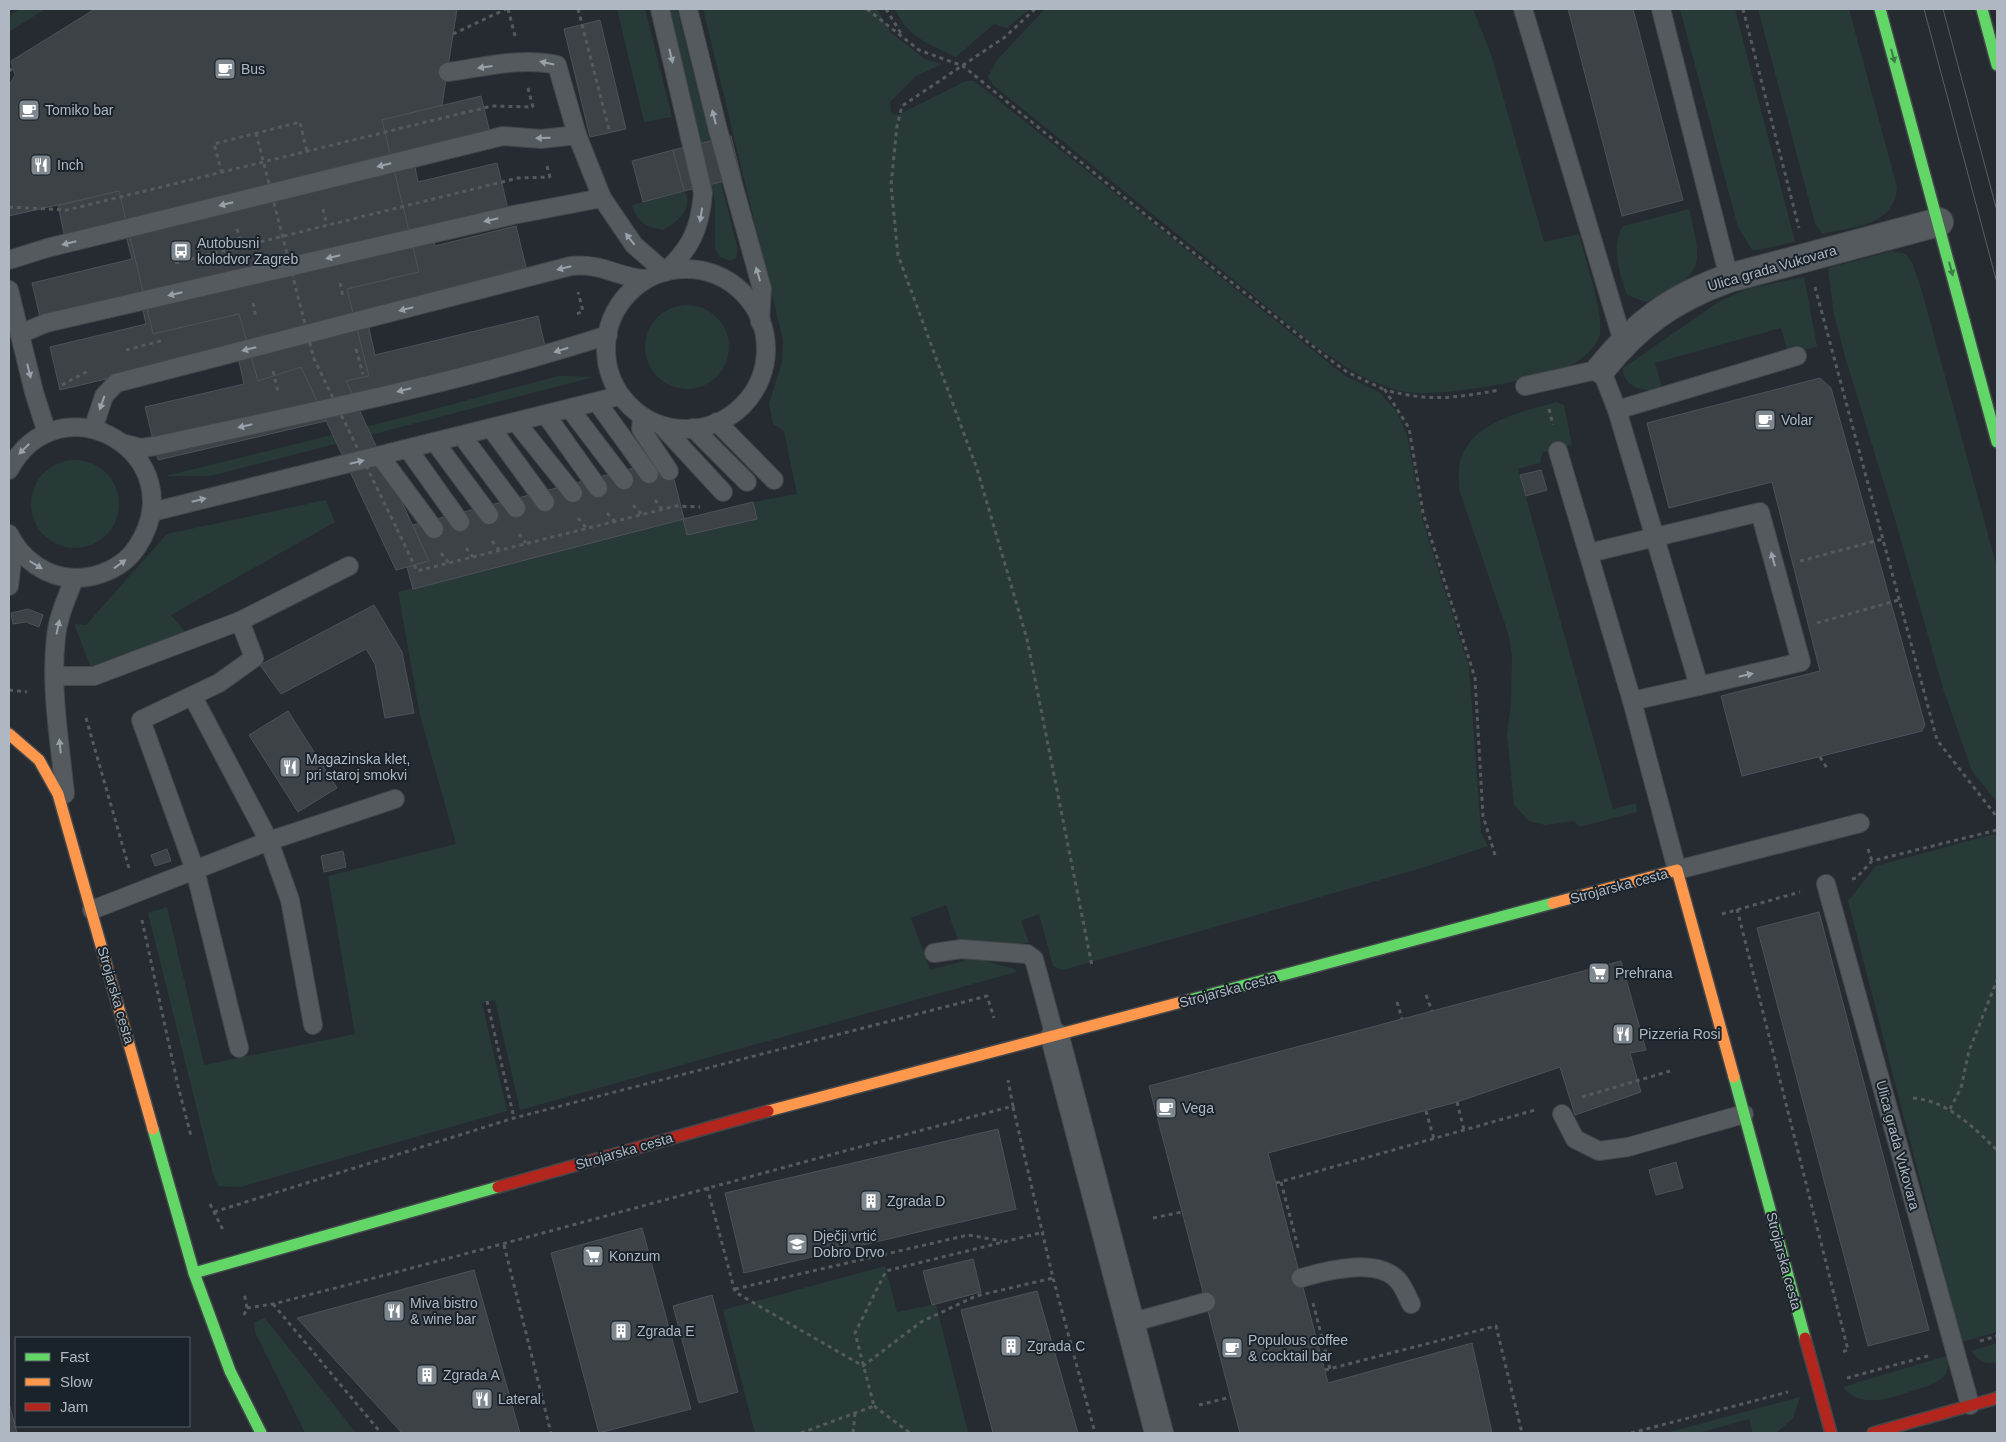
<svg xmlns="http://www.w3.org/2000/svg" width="2006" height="1442" font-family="Helvetica,sans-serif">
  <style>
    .green { fill: #283a38 }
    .building { fill: #3d4247; stroke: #4d5258 }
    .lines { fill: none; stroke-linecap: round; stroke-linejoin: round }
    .lane-casing { stroke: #43474b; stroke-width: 20 }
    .street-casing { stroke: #43474b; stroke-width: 30 }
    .fast-casing { stroke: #43474b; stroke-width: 14 }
    .slow-casing { stroke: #43474b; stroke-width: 14 }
    .jam-casing { stroke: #43474b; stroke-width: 14 }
    .path { stroke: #555a5d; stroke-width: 3; stroke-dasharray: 4 4; stroke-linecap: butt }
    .lane { stroke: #555a5f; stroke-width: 18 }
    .street { stroke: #555a5f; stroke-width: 28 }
    .fast { stroke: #63d668; stroke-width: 11 }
    .slow { stroke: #ff974d; stroke-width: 11 }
    .jam { stroke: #b3261e; stroke-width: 11 }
    .tram { stroke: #595e62; stroke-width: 1 }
    .path-bridge { stroke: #555a5d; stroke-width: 3; stroke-dasharray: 4 4; stroke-linecap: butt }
    .oneway { fill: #98a0a9 }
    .oneway2 { fill: #3e7c49 }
    .labels { text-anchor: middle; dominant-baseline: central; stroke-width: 4; stroke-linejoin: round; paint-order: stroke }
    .poi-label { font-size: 14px; fill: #afb8c2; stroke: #1a222a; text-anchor: start }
    .street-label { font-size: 14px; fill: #afb8c2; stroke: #1a222a }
  </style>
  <rect width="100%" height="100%" fill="#252b30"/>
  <g class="green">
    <path d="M20 9H45L9 32V16Z"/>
    <path d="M617 9H645L672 117 644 122Z"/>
    <path d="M670 9H677L738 250 736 258 730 261 720 257 715 249V201Z"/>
    <path d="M703 9H877L891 33 925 59 942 64 916 76 890 102 891 113 898 115 966 81H974L1345 376 1379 392 1397 412 1407 435 1423 522 1469 667 1481 833 1488 846 1415 870 1063 970 1053 966 1039 914 1021 921 1029 942 1010 947 965 940 958 941 946 905 911 918 930 970 964 961 963 957 974 958 1015 969 1016 972 520 1110 495 1000 482 1003 507 1111 240 1187 218 1186 213 1174 148 913 167 907 204 1065 355 1034 328 876 456 844 420 715 398 592 683 519 687 535 757 518 753 502 797 494 784 431 773 424 769 404 782 362 783 340Z"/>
    <path d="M895 9H1030L1007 28 994 24 956 57C929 44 908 38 895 9Z"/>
    <path d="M1045 9H1473L1491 54 1544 242 1579 234C1584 256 1606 319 1599 337 1596 347 1582 360 1573 364 1543 379 1439 398 1406 392 1371 386 1341 364 1313 344L993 85 988 77 997 60Z"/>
    <path d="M1680 9H1735L1795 242 1758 250H1752L1738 227Z"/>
    <path d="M1758 9H1849L1897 187C1894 227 1854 226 1822 234L1815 223Z"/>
    <path d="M684 191C695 208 676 223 663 230 647 228 636 221 632 205Z"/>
    <path d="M1689 209C1693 226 1698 243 1697 260 1695 274 1668 301 1653 302 1644 303 1636 298 1627 295 1620 274 1610 246 1623 226Z"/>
    <path d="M1892 251 1906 254 1912 263 1921 288 1997 568V802L1972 771 1943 688 1894 516 1846 360 1834 315 1828 268Z"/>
    <path d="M1804 277 1817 347 1788 353 1781 328 1655 363 1662 388C1647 394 1623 388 1623 368L1720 301 1747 289Z"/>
    <circle cx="687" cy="347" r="42"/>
    <path d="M558 376 594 377 211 476H165L401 418Z"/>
    <path d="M1556 402 1564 405 1572 445 1543 452 1540 463 1518 469 1613 809 1636 803 1637 812 1579 827 1574 821 1545 825 1529 821 1514 805 1507 734 1511 704 1512 656 1509 636 1459 489C1459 482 1458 473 1459 466 1467 422 1520 413 1556 402Z"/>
    <circle cx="75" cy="504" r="44"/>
    <path d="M326 500 335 522 171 615 187 634 93 673 74 624 86 625 167 534Z"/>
    <path d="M1994 834 1997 838V1332L1962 1342 1848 901 1876 866Z"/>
    <path d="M885 1266 897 1312 936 1304 968 1433H755L723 1310Z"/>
    <path d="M264 1318 268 1322 356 1433H305L255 1332 254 1322Z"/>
    <path d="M1997 1343V1362C1984 1365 1979 1361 1971 1351Z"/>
    <path d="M1949 1355C1948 1362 1949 1372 1943 1377 1936 1384 1924 1387 1915 1390 1891 1398 1862 1410 1843 1387Z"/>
    <path d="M1800 1397 1793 1418 1776 1433H1753L1749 1419 1699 1433H1666Z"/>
  </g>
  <g class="building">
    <path d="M95 9H457L442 105 382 120 419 272 347 289 369 376 346 381 429 561 396 570 301 367 258 381 239 314 153 334 119 191 9 216V86L15 75 11 61Z"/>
    <path d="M1568 9H1633L1683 200 1622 216Z"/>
    <path d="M600 20 626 129 590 137 564 29Z"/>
    <path d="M481 96 490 133 412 152 418 182 497 163 508 209 430 228 435 246 516 226 527 271 365 311 375 355 538 316 548 359 358 405 346 381 369 376 347 289 419 272 382 120Z"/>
    <path d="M731 136 741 177 684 191 673 150Z"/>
    <path d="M673 150 684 191 643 202 632 161Z"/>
    <path d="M119 191 153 334 239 314 258 381 301 367 326 421 158 460 145 407 244 384 236 348 60 390 50 347 146 324 141 302 42 326 32 283 132 259 123 224 65 238 58 206Z"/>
    <path d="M1820 378 1831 388 1925 725 1922 731 1742 776 1721 696 1820 671 1772 482 1669 508 1647 423Z"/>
    <path d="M669 459 684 519 413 589 407 567 429 561 413 525Z"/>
    <path d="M1541 470 1547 490 1526 496 1520 475Z"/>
    <path d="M753 502 757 519 687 535 683 519Z"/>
    <path d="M374 605 402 652 414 713 385 718 375 664 366 649 281 694 260 665Z"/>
    <path d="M28 609 43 615 39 627 26 622 13 624 11 613Z"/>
    <path d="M288 711 337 788 298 812 249 735Z"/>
    <path d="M167 849 171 861 155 866 151 855Z"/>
    <path d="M343 851 346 867 324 872 321 856Z"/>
    <path d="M1819 912 1929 1330 1868 1346 1757 928Z"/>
    <path d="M1621 961 1646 1050 1630 1053 1641 1092 1575 1115 1560 1067 1457 1102 1268 1153 1328 1383 1472 1343 1492 1433H1240L1149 1086Z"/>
    <path d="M998 1129 1016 1209 744 1273 725 1193Z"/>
    <path d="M1676 1162 1683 1188 1656 1195 1649 1170Z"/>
    <path d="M642 1228 691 1409 599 1433 551 1253Z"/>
    <path d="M973 1259 981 1292 932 1305 923 1271Z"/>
    <path d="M474 1270 520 1433H402L297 1318Z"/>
    <path d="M1037 1291 1078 1433H993L961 1310Z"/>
    <path d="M712 1295 738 1392 699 1403 673 1306Z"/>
    <path d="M9 1403 17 1433H9Z"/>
  </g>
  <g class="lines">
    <g class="lane-casing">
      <g id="lane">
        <path d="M688 9 718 130 762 289 760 322"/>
        <path d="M1523 9 1623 342"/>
        <path d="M1661 9 1729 278"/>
        <path d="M448 72C484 67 521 57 557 65L577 135"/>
        <path d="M9 260 47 248 503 136 541 139 577 135 602 198"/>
        <circle cx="686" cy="349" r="80"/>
        <path d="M9 290 34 392 47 433"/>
        <path d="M20 334 46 323 513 215 602 198 634 245 665 272C691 248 700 229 703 193L660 9"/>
        <path d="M1525 386 1601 369 1617 410"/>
        <path d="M597 402 649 474"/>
        <path d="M570 409 624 480"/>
        <path d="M546 415 598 488"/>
        <path d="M642 418 641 429 669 471"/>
        <path d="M516 422 573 493"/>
        <path d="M717 422 774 480"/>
        <path d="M663 427 723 492"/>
        <path d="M491 428 545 502"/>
        <path d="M693 428 747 482"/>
        <path d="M93 429 104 396 116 383 571 266C603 263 616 277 645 279"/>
        <path d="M462 436 516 508"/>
        <path d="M435 442 489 515"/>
        <path d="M125 444 141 448 155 446C306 413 460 383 608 335"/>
        <path d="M408 449 460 522"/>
        <path d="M1558 451 1632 701 1677 870 1860 823"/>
        <path d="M380 456 434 529"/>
        <path d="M9 470C60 375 197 455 137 547 124 567 99 578 75 578 47 578 21 559 9 534"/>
        <path d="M152 512 619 396"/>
        <path d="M1589 553 1760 512 1801 662 1699 686"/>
        <path d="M9 586 14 545"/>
        <path d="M55 676H94L240 621"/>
        <path d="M193 697 269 841 290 900 313 1025"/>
        <path d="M1632 701 1699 686 1617 410 1797 356"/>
        <path d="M65 794C60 743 50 689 56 637 58 616 67 598 74 579"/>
        <path d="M1826 884 1970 1405"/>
        <path d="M92 910 269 841 395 799"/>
        <path d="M934 953 961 949 1027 954 1034 959 1055 1037"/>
        <path d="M239 1048 195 870 141 720 219 683 254 658 240 621 349 566"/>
        <path d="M1562 1114 1575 1139 1599 1151 1628 1147 1744 1114"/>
        <path d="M1301 1278C1328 1270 1381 1256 1400 1283 1405 1290 1408 1298 1411 1304"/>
        <path d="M1130 1323 1206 1302"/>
      </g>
    </g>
    <g class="street-casing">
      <g id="street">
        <path d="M1601 369C1638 323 1673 298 1729 278L1939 222"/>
        <path d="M1055 1037 1159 1433"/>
      </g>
    </g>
    <g class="fast-casing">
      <g id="fast">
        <path d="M1880 9 1997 442"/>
        <path d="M1982 9 1997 65"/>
        <path d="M1189 1000 1553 903"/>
        <path d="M1734 1077 1805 1338"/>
        <path d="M153 1129 194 1273 230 1371 261 1433"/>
        <path d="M194 1273 498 1187"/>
      </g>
    </g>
    <g class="slow-casing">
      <g id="slow">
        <path d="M9 734 39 760 58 794 153 1129"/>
        <path d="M1553 903 1677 870 1734 1077"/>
        <path d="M768 1111 1189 1000"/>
      </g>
    </g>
    <g class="jam-casing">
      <g id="jam">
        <path d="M498 1187 768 1111"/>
        <path d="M1805 1338 1831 1433"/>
        <path d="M1873 1433 1997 1398"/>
      </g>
    </g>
    <g class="path">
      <path d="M508 9 515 36"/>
      <path d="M578 9 610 133"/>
      <path d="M867 9 919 50 963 66 1152 220 1328 358 1347 372 1385 390"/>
      <path d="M886 9 902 35"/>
      <path d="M1035 9 1005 37 902 106 897 126 891 185 898 255 977 469 1027 639 1092 966"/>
      <path d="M1743 9 1799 228"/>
      <path d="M453 34 506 9"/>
      <path d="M9 71 13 68"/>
      <path d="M528 88 534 111"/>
      <path d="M547 166 551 181"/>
      <path d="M222 173 214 144 300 122 307 152"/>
      <path d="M9 207 67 210 492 106 533 107"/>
      <path d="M323 209 327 225"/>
      <path d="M237 229 242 246"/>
      <path d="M175 263 518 178 550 177"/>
      <path d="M340 283 343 297"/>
      <path d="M1815 287 1937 740 1997 817"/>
      <path d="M253 303 256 318"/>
      <path d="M577 314 583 311 578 292"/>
      <path d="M356 349 363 374"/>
      <path d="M126 350 164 340"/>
      <path d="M273 371 278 391"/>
      <path d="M62 385 88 371"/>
      <path d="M1549 409 1553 425"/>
      <path d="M655 500 662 509"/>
      <path d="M633 505 641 514"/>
      <path d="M607 513 615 522"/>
      <path d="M578 518 587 529"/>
      <path d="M397 529 417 571 676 506 700 507"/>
      <path d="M519 534 526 543"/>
      <path d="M492 541 500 551"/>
      <path d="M466 548 473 557"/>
      <path d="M441 553 449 563"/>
      <path d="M1800 561 1883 539"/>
      <path d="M1817 623 1899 600"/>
      <path d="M9 690 27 692"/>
      <path d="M86 718 129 868"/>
      <path d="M1820 757 1827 768"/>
      <path d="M1868 849 1872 861"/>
      <path d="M1495 855 1483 816 1475 678 1423 513 1409 428 1385 390C1431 402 1453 398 1500 390"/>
      <path d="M1852 879 1856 878 1872 861 1997 830"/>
      <path d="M1737 909 1848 1350 1842 1352"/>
      <path d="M1722 914 1800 892"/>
      <path d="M142 920 178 1086 191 1136"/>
      <path d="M1426 995 1432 1011"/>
      <path d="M487 1001 514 1118"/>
      <path d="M1397 1002 1402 1019"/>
      <path d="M1582 1097 1670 1071"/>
      <path d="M1913 1098C1948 1101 1973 1127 1997 1150"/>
      <path d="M1457 1102 1464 1130"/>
      <path d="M1013 1107 1053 1278 1095 1433"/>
      <path d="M1950 1109 1961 1088 1969 1051 1997 980"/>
      <path d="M1426 1111 1434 1139"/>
      <path d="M1281 1182 1299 1251"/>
      <path d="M1276 1183 1535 1110"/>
      <path d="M707 1187 735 1292 863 1366 921 1322 976 1296 1053 1278"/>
      <path d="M210 1204 224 1232"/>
      <path d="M214 1212 514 1118 987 996 994 1018"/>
      <path d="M1153 1218 1182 1212"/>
      <path d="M504 1245 551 1433"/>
      <path d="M735 1289 968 1235 1002 1241"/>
      <path d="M1313 1303 1330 1369"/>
      <path d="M273 1304 381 1433"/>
      <path d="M247 1308 273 1304C521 1241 766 1171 1013 1106L1008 1080"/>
      <path d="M244 1315 247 1308 244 1292"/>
      <path d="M1980 1341 1997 1336"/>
      <path d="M1325 1370 1496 1326 1522 1433"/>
      <path d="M1847 1378 1928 1356"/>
      <path d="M1199 1405 1231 1397"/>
      <path d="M874 1406 910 1433"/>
      <path d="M801 1433 874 1406 855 1333 886 1271 1044 1232"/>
      <path d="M853 1433 855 1414"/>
      <path d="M1631 1433 1788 1392"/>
    </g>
    <use href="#lane" class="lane"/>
    <use href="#street" class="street"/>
    <use href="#fast" class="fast"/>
    <use href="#slow" class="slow"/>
    <use href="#jam" class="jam"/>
    <g class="tram">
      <path d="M1924 9 1997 283"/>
      <path d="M1943 9 1997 211"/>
    </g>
    <path class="path-bridge" d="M256 133 314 359 397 529"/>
  </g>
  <defs><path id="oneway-solid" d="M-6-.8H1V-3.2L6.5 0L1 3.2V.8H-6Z" transform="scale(1.25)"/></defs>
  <g class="oneway">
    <use href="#oneway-solid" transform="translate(671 56) rotate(77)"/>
    <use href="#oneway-solid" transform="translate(547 63) rotate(-168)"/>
    <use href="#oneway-solid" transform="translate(485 67) rotate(172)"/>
    <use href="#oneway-solid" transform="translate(714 117) rotate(-104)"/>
    <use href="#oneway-solid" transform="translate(543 138) rotate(178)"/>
    <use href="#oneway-solid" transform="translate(384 165) rotate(166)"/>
    <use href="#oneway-solid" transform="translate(226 204) rotate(166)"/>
    <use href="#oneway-solid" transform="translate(701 215) rotate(99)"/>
    <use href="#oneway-solid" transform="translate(491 220) rotate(167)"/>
    <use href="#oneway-solid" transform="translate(630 239) rotate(-128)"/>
    <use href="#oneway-solid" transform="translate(69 243) rotate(166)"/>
    <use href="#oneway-solid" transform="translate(333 257) rotate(167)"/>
    <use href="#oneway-solid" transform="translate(564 268) rotate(166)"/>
    <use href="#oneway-solid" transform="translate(758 274) rotate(-106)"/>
    <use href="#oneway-solid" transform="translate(175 294) rotate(167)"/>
    <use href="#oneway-solid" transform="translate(406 309) rotate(166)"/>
    <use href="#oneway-solid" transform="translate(249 349) rotate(166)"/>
    <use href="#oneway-solid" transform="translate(561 350) rotate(163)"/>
    <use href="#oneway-solid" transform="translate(29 371) rotate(76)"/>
    <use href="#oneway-solid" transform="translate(404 390) rotate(166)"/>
    <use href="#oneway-solid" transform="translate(102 403) rotate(110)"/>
    <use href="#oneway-solid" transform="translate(245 426) rotate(167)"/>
    <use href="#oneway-solid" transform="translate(24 449) rotate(135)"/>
    <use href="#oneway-solid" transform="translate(357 462) rotate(-14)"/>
    <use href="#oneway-solid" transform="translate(199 500) rotate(-14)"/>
    <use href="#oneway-solid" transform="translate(1773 559) rotate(-105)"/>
    <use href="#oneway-solid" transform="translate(120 564) rotate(-36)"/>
    <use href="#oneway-solid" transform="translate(36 565) rotate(32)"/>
    <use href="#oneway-solid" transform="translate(58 627) rotate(-78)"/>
    <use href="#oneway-solid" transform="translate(1746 675) rotate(-13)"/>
    <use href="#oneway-solid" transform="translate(60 746) rotate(-96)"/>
  </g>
  <g class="oneway2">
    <use href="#oneway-solid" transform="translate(1893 56) rotate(75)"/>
    <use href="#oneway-solid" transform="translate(1951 269) rotate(75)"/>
  </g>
  <defs>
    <g id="cafe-square" transform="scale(1.125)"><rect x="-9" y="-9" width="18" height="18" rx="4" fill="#7f878f" stroke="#1a222a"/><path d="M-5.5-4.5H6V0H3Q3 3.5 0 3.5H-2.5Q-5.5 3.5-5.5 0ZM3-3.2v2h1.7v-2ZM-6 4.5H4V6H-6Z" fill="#fff"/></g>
    <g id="restaurant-square" transform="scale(1.125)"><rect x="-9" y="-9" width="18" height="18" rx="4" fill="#7f878f" stroke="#1a222a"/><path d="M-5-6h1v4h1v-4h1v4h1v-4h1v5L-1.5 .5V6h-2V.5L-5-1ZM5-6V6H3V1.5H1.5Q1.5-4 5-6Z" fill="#fff"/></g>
    <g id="bus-square" transform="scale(1.125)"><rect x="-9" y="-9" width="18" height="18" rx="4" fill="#7f878f" stroke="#1a222a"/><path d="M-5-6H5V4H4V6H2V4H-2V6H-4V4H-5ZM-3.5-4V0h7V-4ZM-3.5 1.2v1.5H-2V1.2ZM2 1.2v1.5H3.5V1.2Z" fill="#fff"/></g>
    <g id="supermarket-square" transform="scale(1.125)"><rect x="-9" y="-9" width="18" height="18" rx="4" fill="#7f878f" stroke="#1a222a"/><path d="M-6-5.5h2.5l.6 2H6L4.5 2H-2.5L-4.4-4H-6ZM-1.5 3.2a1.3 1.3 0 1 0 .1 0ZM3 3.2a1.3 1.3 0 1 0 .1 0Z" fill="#fff"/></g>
    <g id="building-square" transform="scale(1.125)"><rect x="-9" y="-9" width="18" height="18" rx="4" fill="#7f878f" stroke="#1a222a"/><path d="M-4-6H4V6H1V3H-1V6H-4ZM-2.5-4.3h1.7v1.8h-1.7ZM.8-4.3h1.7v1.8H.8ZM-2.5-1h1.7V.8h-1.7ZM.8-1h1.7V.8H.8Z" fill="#fff"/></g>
    <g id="school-square" transform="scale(1.125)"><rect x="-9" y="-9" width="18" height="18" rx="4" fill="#7f878f" stroke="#1a222a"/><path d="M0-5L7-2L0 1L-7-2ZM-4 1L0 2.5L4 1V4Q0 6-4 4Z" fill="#fff"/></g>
  </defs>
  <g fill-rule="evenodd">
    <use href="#cafe-square" x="225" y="69"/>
    <use href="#cafe-square" x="29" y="110"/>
    <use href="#restaurant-square" x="41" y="165"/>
    <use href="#bus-square" x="181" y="251"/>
    <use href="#cafe-square" x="1765" y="420"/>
    <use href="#restaurant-square" x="290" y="767"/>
    <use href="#supermarket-square" x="1599" y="973"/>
    <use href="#restaurant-square" x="1623" y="1034"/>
    <use href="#cafe-square" x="1166" y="1108"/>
    <use href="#building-square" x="871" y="1201"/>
    <use href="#school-square" x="797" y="1244"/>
    <use href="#supermarket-square" x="593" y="1256"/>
    <use href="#restaurant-square" x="394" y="1311"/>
    <use href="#building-square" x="621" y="1331"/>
    <use href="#building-square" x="1011" y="1346"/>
    <use href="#cafe-square" x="1232" y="1348"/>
    <use href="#building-square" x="427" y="1375"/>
    <use href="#restaurant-square" x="482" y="1399"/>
  </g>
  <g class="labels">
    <g class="poi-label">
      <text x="241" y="69">Bus</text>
      <text x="45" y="110">Tomiko bar</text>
      <text x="57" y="165">Inch</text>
      <text x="197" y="243">Autobusni<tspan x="197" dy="16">kolodvor Zagreb</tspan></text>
      <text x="1781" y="420">Volar</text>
      <text x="306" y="759">Magazinska klet,<tspan x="306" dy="16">pri staroj smokvi</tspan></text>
      <text x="1615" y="973">Prehrana</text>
      <text x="1639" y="1034">Pizzeria Rosi</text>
      <text x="1182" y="1108">Vega</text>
      <text x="887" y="1201">Zgrada D</text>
      <text x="813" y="1236">Dječji vrtić<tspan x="813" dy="16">Dobro Drvo</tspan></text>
      <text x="609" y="1256">Konzum</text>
      <text x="410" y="1303">Miva bistro<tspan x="410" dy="16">&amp; wine bar</tspan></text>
      <text x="637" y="1331">Zgrada E</text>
      <text x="1248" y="1340">Populous coffee<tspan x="1248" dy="16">&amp; cocktail bar</tspan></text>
      <text x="1027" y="1346">Zgrada C</text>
      <text x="443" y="1375">Zgrada A</text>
      <text x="498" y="1399">Lateral</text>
    </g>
    <g class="street-label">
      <text transform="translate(1772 268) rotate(-16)">Ulica grada Vukovara</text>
      <text transform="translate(1619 886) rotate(-15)">Strojarska cesta</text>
      <text transform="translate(1228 990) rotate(-15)">Strojarska cesta</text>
      <text transform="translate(116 995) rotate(74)">Strojarska cesta</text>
      <text transform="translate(1898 1145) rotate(75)">Ulica grada Vukovara</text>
      <text transform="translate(624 1151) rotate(-16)">Strojarska cesta</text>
      <text transform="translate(1784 1261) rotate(75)">Strojarska cesta</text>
    </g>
  </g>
  <rect width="2006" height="1442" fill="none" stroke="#afb8c2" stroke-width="20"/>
  <rect x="15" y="1337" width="175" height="90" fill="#1a222a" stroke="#565e67"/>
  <rect x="25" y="1353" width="25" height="8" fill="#63d668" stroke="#565e67"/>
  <text x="60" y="1362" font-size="15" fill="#afb8c2">Fast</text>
  <rect x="25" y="1378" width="25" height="8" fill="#ff974d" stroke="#565e67"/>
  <text x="60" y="1387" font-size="15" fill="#afb8c2">Slow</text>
  <rect x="25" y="1403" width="25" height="8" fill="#b3261e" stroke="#565e67"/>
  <text x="60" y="1412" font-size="15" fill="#afb8c2">Jam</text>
</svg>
